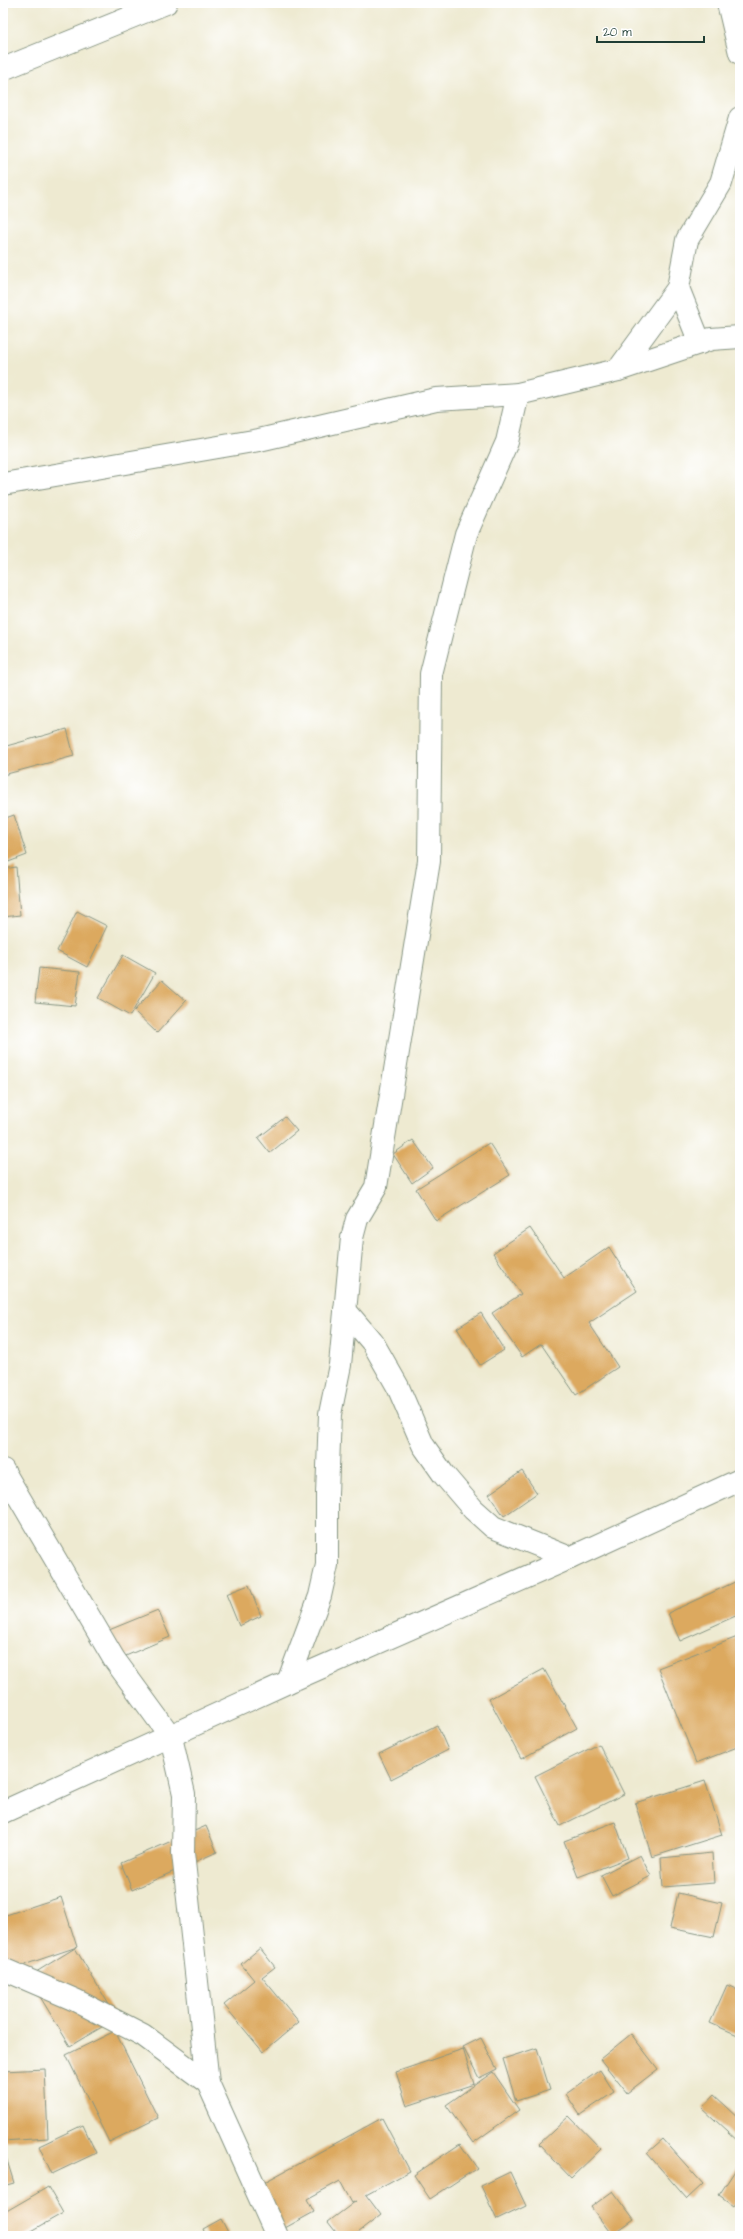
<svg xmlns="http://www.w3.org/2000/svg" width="743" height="2239" font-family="'Architects Daughter',sans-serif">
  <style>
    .building { fill: #dca95f }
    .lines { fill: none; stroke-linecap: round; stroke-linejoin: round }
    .minor-casing { stroke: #869482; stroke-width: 24 }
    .major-casing { stroke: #869482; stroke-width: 24 }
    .minor { stroke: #fff; stroke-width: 22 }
    .major { stroke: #fff; stroke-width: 22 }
  </style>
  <rect width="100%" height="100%" fill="#fff"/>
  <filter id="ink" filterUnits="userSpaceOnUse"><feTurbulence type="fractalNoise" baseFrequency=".025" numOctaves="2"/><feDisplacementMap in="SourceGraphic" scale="8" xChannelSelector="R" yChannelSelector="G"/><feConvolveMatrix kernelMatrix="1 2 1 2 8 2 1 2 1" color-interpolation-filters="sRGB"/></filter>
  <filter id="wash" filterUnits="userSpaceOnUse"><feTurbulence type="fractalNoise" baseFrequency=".012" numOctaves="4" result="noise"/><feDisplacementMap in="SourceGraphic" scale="16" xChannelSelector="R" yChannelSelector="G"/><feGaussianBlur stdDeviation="0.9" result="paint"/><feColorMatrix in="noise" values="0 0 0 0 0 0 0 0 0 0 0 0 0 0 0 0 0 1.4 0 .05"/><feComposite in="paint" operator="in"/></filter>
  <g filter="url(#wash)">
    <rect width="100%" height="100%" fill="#eeead1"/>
    <g id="blocks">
      <g class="building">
        <path d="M67 729 74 756 3 775V747Z"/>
        <path d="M14 815 27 855 3 864V819Z"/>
        <path d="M16 867 20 915 3 917V869Z"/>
        <path d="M77 911 107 926 87 967 57 951Z"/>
        <path d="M123 955 155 973 130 1016 98 998Z"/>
        <path d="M39 968 80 972 75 1006 35 1002Z"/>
        <path d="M162 980 186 1001 157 1033 134 1011Z"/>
        <path d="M285 1117 297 1131 270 1153 258 1138Z"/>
        <path d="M413 1140 433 1168 412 1183 393 1154Z"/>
        <path d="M489 1143 510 1175 436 1221 416 1189Z"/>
        <path d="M530 1228 564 1278 609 1247 637 1291 589 1323 618 1367 576 1395 541 1344 522 1357 492 1313 521 1294 493 1253Z"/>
        <path d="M481 1313 504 1350 480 1365 457 1328Z"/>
        <path d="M522 1471 537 1493 504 1516 489 1494Z"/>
        <path d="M737 1581 740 1589V1614L680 1641 668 1613Z"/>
        <path d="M249 1585 261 1616 239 1626 226 1594Z"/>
        <path d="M158 1610 170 1637 121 1658 109 1630Z"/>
        <path d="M740 1636V1746L696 1763 658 1668Z"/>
        <path d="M544 1669 577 1728 521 1759 489 1699Z"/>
        <path d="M437 1725 448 1750 391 1779 379 1754Z"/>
        <path d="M599 1744 624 1794 560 1826 535 1776Z"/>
        <path d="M705 1781 722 1835 652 1857 635 1803Z"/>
        <path d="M615 1822 628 1858 578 1877 564 1841Z"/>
        <path d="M206 1826 217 1852 132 1890 121 1863Z"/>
        <path d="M712 1853 714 1883 663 1887 661 1858Z"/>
        <path d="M640 1855 651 1876 612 1896 601 1875Z"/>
        <path d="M678 1893 722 1903 714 1937 670 1928Z"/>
        <path d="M61 1897 77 1947 3 1972V1916Z"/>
        <path d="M75 1948 117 2018 70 2046 28 1977Z"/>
        <path d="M260 1948 275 1967 262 1977 299 2022 263 2052 224 2005 254 1980 241 1964Z"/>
        <path d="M727 1985 740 1991V2036L710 2023Z"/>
        <path d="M115 2031 158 2118 109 2142 66 2055Z"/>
        <path d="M631 2034 658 2069 627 2093 600 2059Z"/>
        <path d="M481 2038 497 2069 479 2078 463 2047Z"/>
        <path d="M537 2048 550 2090 516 2101 503 2059Z"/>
        <path d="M463 2049 474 2084 407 2106 396 2072Z"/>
        <path d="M45 2069 48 2138 3 2141V2071Z"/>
        <path d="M600 2070 614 2092 580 2115 566 2094Z"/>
        <path d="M493 2072 519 2110 473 2143 446 2105Z"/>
        <path d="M714 2095 740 2119V2143L702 2108Z"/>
        <path d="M569 2116 601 2149 571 2178 539 2144Z"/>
        <path d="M382 2118 410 2171 366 2195 381 2215 354 2236H339L328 2222 356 2201 352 2203 340 2181 307 2199 314 2212 274 2234 250 2190Z"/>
        <path d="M83 2125 96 2153 52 2174 39 2146Z"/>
        <path d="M663 2139 703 2184 687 2199 647 2153Z"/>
        <path d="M460 2144 477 2168 430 2199 414 2175Z"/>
        <path d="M5 2154 14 2183 3 2186V2155Z"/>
        <path d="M740 2163V2198L734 2206 719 2195Z"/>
        <path d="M510 2172 526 2206 497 2220 481 2186Z"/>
        <path d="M48 2187 63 2213 23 2236H7L3 2230V2213Z"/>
        <path d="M613 2191 634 2219 612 2235 591 2207Z"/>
        <path d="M221 2219 230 2236H206L203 2229Z"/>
      </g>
    </g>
  </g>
  <g filter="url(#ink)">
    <use href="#blocks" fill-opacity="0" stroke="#869482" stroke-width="1"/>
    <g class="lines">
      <g class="minor-casing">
        <g id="minor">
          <path d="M728 3 740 53"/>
          <path d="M3 69 166 3"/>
          <path d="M678 288 700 343"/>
          <path d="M618 370 678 288 687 240 721 183 740 118"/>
          <path d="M3 484 259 440 436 399 518 394 618 370 711 339 740 337"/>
          <path d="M345 1310 373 1343 398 1387 423 1445 444 1475 473 1509 493 1527 570 1558"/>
          <path d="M3 1470 114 1659 171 1737 184 1794 183 1853 208 2083"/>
          <path d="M288 1682 320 1596 327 1565V1494L330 1414 340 1365 352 1238 357 1219 376 1187 429 861 431 674 466 534 507 442 518 394"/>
          <path d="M3 1969 75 2000 143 2035 208 2083 277 2236"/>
        </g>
      </g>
      <g class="major-casing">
        <path id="major" d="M3 1812 288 1682 570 1558 740 1480"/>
      </g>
      <use href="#minor" class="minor"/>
      <use href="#major" class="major"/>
    </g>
  </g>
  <rect width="743" height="2239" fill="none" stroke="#fff" stroke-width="16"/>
  <path d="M597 36v6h107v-6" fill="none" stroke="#1f3d34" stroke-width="2"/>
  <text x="603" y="36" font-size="12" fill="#1f3d34" stroke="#ffffff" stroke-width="3" paint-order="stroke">20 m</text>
</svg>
